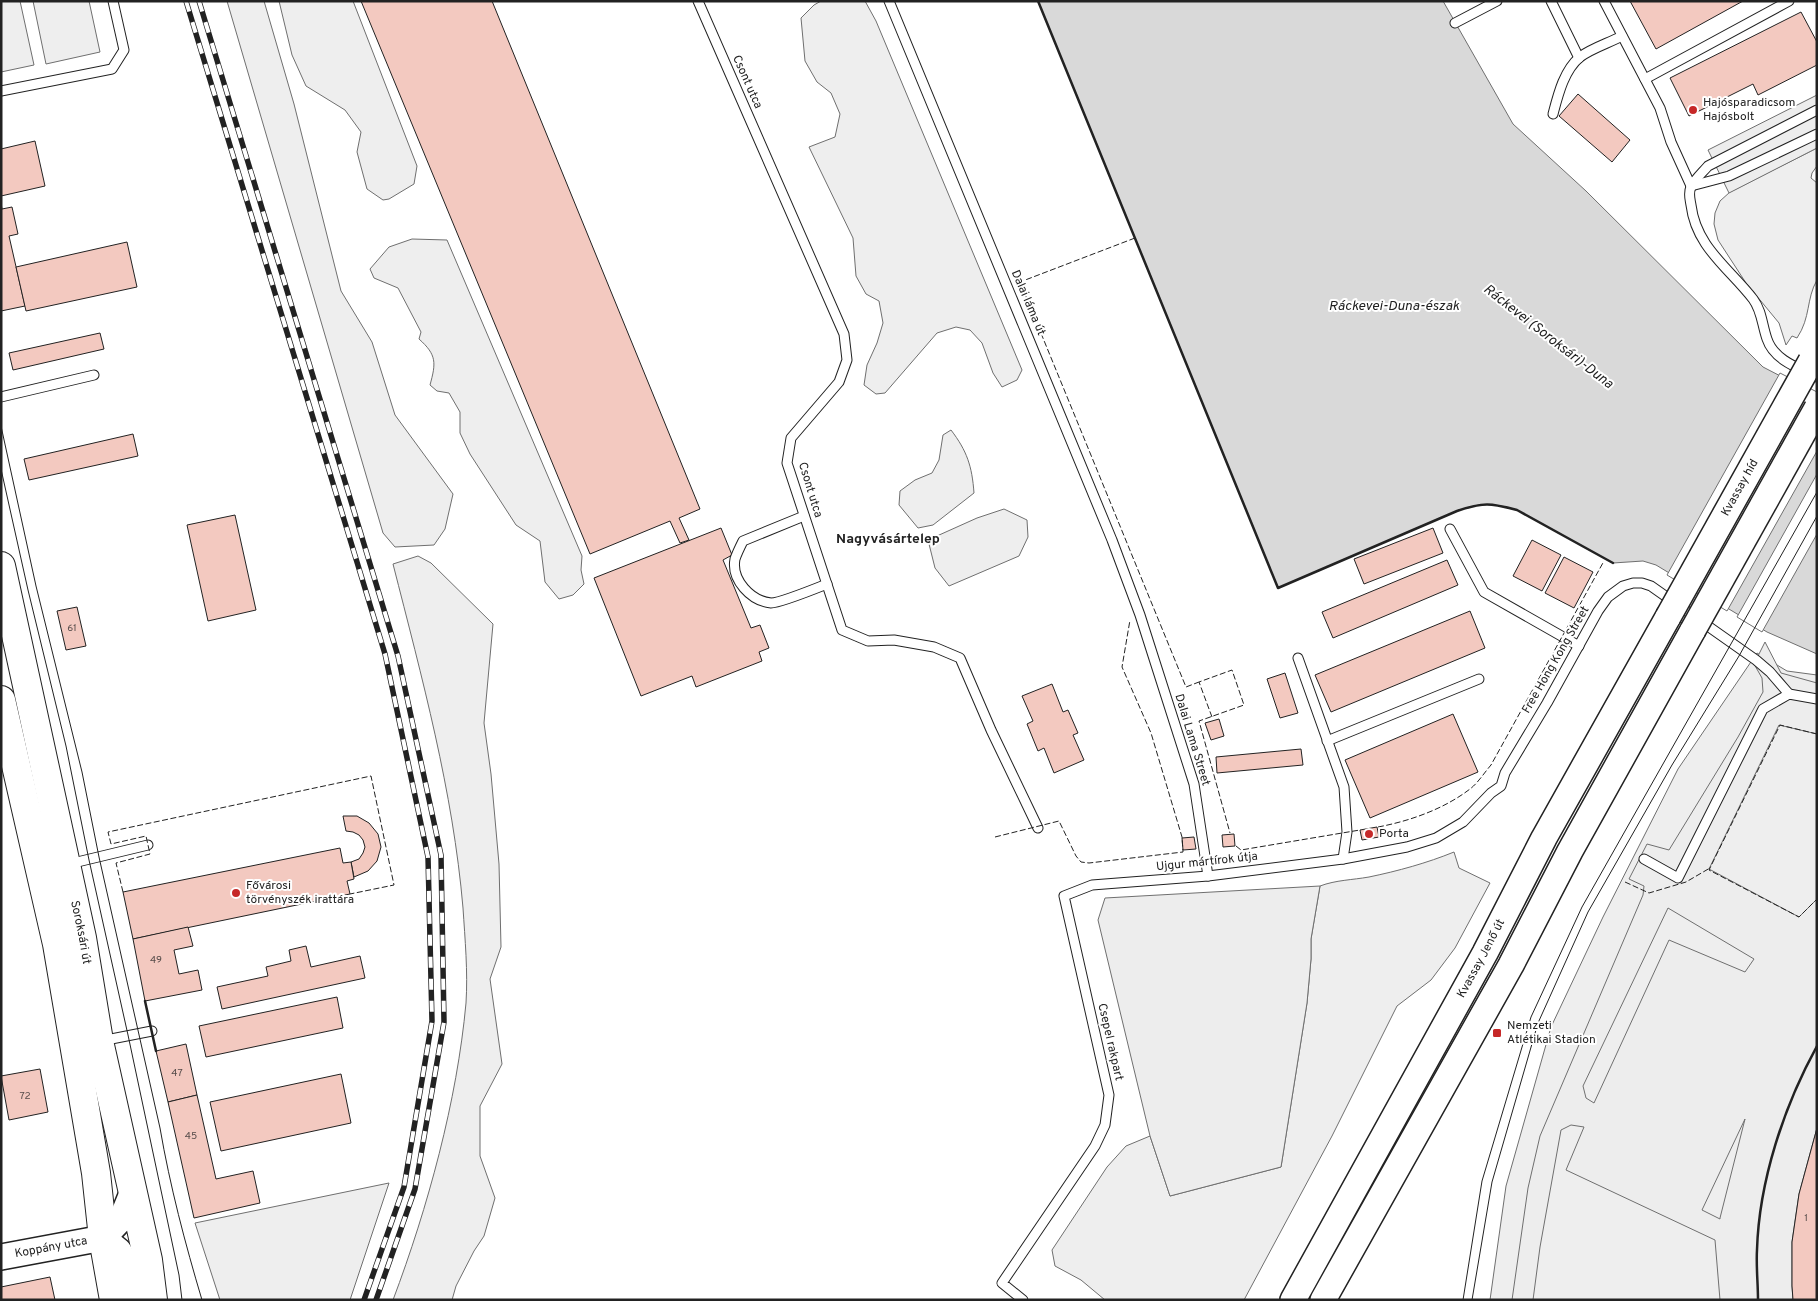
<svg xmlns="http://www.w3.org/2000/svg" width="1818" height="1301" font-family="Overpass,sans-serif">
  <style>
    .green { fill: #eee; stroke: #6f6f6f }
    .parking { fill: #ededed; stroke: #6f6f6f; fill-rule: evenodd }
    .water { fill: #d9d9d9; stroke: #6f6f6f }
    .pier { fill: #fff; stroke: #6f6f6f }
    .building { fill: #f3c9c0; stroke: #222 }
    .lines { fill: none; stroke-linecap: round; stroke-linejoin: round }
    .lane-casing { stroke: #222; stroke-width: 11 }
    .secondary-casing { stroke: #222; stroke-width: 28 }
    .primary-casing { stroke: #222; stroke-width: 30 }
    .lane { stroke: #fff; stroke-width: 9 }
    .secondary { stroke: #fff; stroke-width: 25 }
    .primary { stroke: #fff; stroke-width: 28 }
    .tram { stroke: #222; stroke-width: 1 }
    .rail-casing { stroke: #222; stroke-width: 5.5 }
    .rail { stroke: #fff; stroke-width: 4; stroke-dasharray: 11; stroke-linecap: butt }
    .secondary-bridge-casing { stroke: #222; stroke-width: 28; stroke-linecap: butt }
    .secondary-bridge { stroke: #fff; stroke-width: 25 }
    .fence { stroke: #222; stroke-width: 1; stroke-dasharray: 6 2.5; stroke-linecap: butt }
    .wall { stroke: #222; stroke-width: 2.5 }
    .poi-dot { fill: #c62828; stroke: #fff; stroke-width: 2 }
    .labels { text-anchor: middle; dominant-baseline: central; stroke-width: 4; stroke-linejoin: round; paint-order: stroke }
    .number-label { font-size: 10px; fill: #564c4a }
    .street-label { font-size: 12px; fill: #222; stroke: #fff }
    .poi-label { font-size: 12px; fill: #222; stroke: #fff; text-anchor: start }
    .water-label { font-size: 14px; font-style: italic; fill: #222; stroke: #fff }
    .neighbourhood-label { font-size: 14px; font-weight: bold; fill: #222; stroke: #fff }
  </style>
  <rect width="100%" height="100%" fill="#fff"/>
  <g class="green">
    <path d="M1 1H20L34 65 1 72Z"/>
    <path d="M33 1H89L100 52 46 64Z"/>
    <path d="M227 1H264L294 104 341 291 372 342 395 415 453 494 445 529 434 545 395 547 383 533Z"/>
    <path d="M279 1H353L417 166 414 184 389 199 383 200 367 189 357 152 361 132 345 110 306 86 292 55Z"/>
    <path d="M821 1H865L876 21 1022 370 1017 380 1002 387 993 373 982 343 970 330 956 327 937 333 885 393 876 394 864 385 867 365 877 343 883 323 879 301 866 294 856 276 853 238 809 147 835 137 840 114 831 93 817 82 805 61 801 18 814 5Z"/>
    <path d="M1817 148V166L1812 173 1811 178 1817 183V280C1806 299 1811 317 1797 338L1792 336 1786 345 1779 323 1746 283 1718 240 1714 224 1715 213 1720 201 1730 192Z"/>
    <path d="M412 239 447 240 582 556 581 570 584 584 573 595 559 599 545 582 540 541 516 525 470 454 460 433V412L449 393 437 391 430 385C436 363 437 355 419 339L421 332 398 288 374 278 370 269 389 247Z"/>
    <path d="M951 430C967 451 972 466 974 493L933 525 918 528 899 505 900 491 915 480 932 473 939 460 943 435Z"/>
    <path d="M1004 509 1027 520 1028 537 1019 556 949 586 935 568 928 540 977 518Z"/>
    <path d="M418 556 431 563 493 624 484 723 491 774 499 864 501 947 490 979 502 1064 480 1106V1156L495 1198 484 1236 474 1251 456 1286 452 1300H393C428 1207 457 1101 466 1003 468 972 465 939 463 908 453 791 422 678 393 564Z"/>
    <path d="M1757 653 1787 671 1817 675V1300H1490L1506 1186 1551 1027 1603 917 1678 769Z"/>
    <path d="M1454 852 1459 868 1490 883 1455 948 1431 980 1397 1006 1332 1136 1244 1300H1105L1081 1280 1055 1266 1052 1250 1107 1167 1126 1146 1150 1136 1170 1196 1281 1167 1307 1003 1311 959V939L1320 886C1336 880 1352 880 1369 877 1398 871 1427 863 1454 852Z"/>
    <path d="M389 1183 350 1300H220L195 1223Z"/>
  </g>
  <g class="parking">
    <path d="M1817 95V148L1729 193 1708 150Z"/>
    <path d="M1765 642 1781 673 1817 683V734L1779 725 1709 869 1799 917 1817 899V1128L1799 1194 1792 1242V1286L1793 1300H1720L1715 1240 1566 1170 1584 1127 1571 1125 1561 1130 1540 1247 1533 1300H1512L1528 1188 1540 1136 1643 895 1644 886 1629 879 1647 844 1669 850 1738 737 1763 692 1762 678 1754 664ZM1668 908 1754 959 1745 972 1669 940 1594 1103 1586 1098 1583 1086ZM1745 1119 1720 1218V1219L1702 1210Z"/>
    <path d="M1320 886 1311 939V959L1307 1003 1281 1167 1170 1196 1150 1136 1098 920 1105 898Z"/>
  </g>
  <path class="water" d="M1038 1H1443L1513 124 1586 191 1763 367 1817 395V654L1767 632 1656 565 1643 561 1613 563 1517 510C1491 503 1483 502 1457 511L1278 588Z"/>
  <g class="pier">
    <path d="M1780 373 1817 392V451L1727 611 1667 575Z"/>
    <path d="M1817 474V534L1762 632 1737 617Z"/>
  </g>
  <g class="building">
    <path d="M361 1H492L700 509 679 518 689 540 680 543 670 521 590 554Z"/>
    <path d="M1630 1H1743L1656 49Z"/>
    <path d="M1801 12 1817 42V65L1758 95 1753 84 1689 116 1670 78Z"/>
    <path d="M1578 94 1630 140 1612 162 1559 116Z"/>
    <path d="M35 141 45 186 1 196V149Z"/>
    <path d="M1 203 2 209 12 207 18 234 9 236 25 306 1 311Z"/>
    <path d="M127 242 137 287 26 311 16 267Z"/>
    <path d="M100 333 104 349 13 370 9 353Z"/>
    <path d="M133 434 138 456 29 480 24 459Z"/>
    <path d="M235 515 256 610 208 621 187 525Z"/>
    <path d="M721 528 732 555 723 560 751 628 760 625 769 648 759 652 762 661 696 687 692 676 641 696 594 578Z"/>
    <path d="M1433 528 1443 553 1364 584 1354 559Z"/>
    <path d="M1532 540 1561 555 1542 591 1513 576Z"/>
    <path d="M1564 557 1593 572 1574 608 1545 593Z"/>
    <path d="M1447 560 1458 585 1333 638 1322 612Z"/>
    <path d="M77 607 86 646 66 650 57 611Z"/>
    <path d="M1470 611 1485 648 1331 712 1315 675Z"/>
    <path d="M1285 673 1298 713 1280 718 1267 679Z"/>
    <path d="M1052 684 1063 712 1068 710 1078 733 1073 735 1084 760 1054 773 1044 748 1038 751 1027 724 1033 721 1022 696Z"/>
    <path d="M1453 714 1478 772 1370 818 1345 760Z"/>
    <path d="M1219 719 1224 736 1211 740 1205 723Z"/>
    <path d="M1301 749 1303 765 1217 773 1216 757Z"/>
    <path d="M343 816H357L369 823 378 834 381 847 377 861 368 871 354 877 351 862 359 859 363 853 365 847 363 840 359 835 353 832 346 831Z"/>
    <path d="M1377 827 1379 837 1362 840 1360 830Z"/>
    <path d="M1234 834 1235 846 1223 847 1222 835Z"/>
    <path d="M1194 837 1196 849 1183 850 1182 838Z"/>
    <path d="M340 848 343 863 351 862 354 879 347 881 350 894 133 939 123 892Z"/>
    <path d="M188 927 193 946 174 950 179 974 198 970 202 990 145 1001 133 939Z"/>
    <path d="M306 946 311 967 360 956 365 978 222 1009 217 987 268 976 266 967 291 961 289 950Z"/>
    <path d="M337 997 343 1028 206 1057 199 1026Z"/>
    <path d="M186 1044 197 1095 168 1102 156 1051Z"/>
    <path d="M40 1069 48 1112 9 1120 1 1076Z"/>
    <path d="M341 1074 351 1123 221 1151 210 1102Z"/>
    <path d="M197 1095 216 1179 253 1171 260 1203 194 1218 168 1102Z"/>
    <path d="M1817 1128V1300H1793L1792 1286V1242L1799 1194Z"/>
    <path d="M50 1277 55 1300H1V1287Z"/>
  </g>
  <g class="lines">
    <g class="lane-casing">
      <g id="lane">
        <path d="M698 1 844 334 847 360 839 382 791 438 787 463 842 630 868 641 894 640 934 647 960 658 991 730 1038 828"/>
        <path d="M889 1 1112 540 1140 615 1194 784 1208 876"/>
        <path d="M1551 1 1579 58"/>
        <path d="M1604 1 1660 108 1671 142 1691 186"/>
        <path d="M1455 23 1497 1"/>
        <path d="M1645 79 1789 1"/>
        <path d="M1 91 112 69 124 50 113 1"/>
        <path d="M1817 110 1708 166C1702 173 1695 179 1691 187 1688 193 1690 199 1691 205 1696 247 1729 268 1753 299 1762 311 1762 325 1767 339 1774 360 1798 368 1817 377"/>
        <path d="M1553 114C1558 95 1564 70 1580 57 1592 48 1609 43 1622 36"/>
        <path d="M1691 186 1729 176 1817 134"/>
        <path d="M1 397 94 375"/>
        <path d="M804 516 743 541C740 547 737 553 735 559 731 580 751 601 771 603 779 603 817 588 827 584"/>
        <path d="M1450 529 1484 592 1579 646"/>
        <path d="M1298 658 1344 787 1347 832 1343 859"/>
        <path d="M1327 741 1479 679"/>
        <path d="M1644 859 1678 878 1763 709 1789 694 1817 699"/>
        <path d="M69 864 148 845"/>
        <path d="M101 1041 152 1031"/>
        <path d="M1023 1300 1002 1283 1095 1146 1105 1125 1109 1095 1064 896 1092 885 1208 876 1343 859 1407 847 1436 838 1463 822 1491 793 1501 786 1505 773 1547 703 1598 611 1608 597 1623 586 1633 583H1642L1651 586 1756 660 1770 672 1789 694"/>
      </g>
    </g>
    <g class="secondary-casing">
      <g id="secondary">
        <path d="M103 1238 119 1251 129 1271 138 1300"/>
        <path id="s1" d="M1 1257 103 1238 122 1218 133 1191"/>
        <path id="s2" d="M1293 1300 1485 953 1544 838 1668 617"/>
        <path d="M1323 1300 1511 965 1570 851 1693 630"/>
      </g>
    </g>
    <g class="primary-casing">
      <g id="primary">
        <path id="s3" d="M1 566 82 938 99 1041 148 1260 153 1300"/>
        <path d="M1 700 57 944 96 1173 103 1238 114 1300"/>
      </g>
    </g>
    <use href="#lane" class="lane"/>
    <use href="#secondary" class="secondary"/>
    <use href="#primary" class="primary"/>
    <g class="tram">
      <path d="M1 426 36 586 82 772 99 857 160 1128C170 1186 185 1243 202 1300"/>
      <path d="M1 469 28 590 66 746 89 860 128 1035 179 1275 182 1300"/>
      <path d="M1463 1300 1482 1181 1531 1017 1582 907 1817 492"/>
      <path d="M1472 1300 1492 1182 1538 1023 1588 912 1672 765 1739 656 1817 516"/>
    </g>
    <g class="rail-casing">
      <g id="rail">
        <path d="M186 1 385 654 428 857 432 1021 404 1187 364 1300"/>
        <path d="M199 1 398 656 441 855 444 1022 415 1189 376 1300"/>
      </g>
    </g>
    <use href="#rail" class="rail"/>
    <g class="secondary-bridge-casing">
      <g id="secondary-bridge">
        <path id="s4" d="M1668 617 1811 361"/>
        <path d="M1693 630 1817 408"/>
      </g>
    </g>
    <use href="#secondary-bridge" class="secondary-bridge"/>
    <g class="fence">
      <path d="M1135 238 1020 282 1186 687 1199 682"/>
      <path d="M1212 717 1199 682 1232 670 1244 705 1199 721 1230 833"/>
      <path d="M1817 734 1780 725 1709 870 1799 917 1817 899"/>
      <path d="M1378 827C1410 821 1444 809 1470 789 1478 783 1484 773 1491 765L1604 561"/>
      <path d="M995 837 1059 821 1076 856 1081 862 1089 863 1183 852 1182 837 1151 733 1122 667 1130 620"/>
      <path d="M1236 846 1241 850 1360 830"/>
      <path d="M1625 882 1649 893 1686 882 1710 868"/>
      <path d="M123 892 116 863 150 854 146 836 111 844 108 832 371 776 394 885 350 894"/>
    </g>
    <g class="wall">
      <path d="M1038 1 1278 588 1457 511C1483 502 1491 503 1517 510L1613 563"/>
      <path d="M145 1001 156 1051"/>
      <path d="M1758 1300C1758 1283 1756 1266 1757 1250 1759 1181 1784 1106 1817 1046"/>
    </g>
  </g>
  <g class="poi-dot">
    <circle cx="1693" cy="110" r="5"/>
    <circle cx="1369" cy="834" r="5"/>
    <circle cx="236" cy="893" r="5"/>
    <rect x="1492" y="1028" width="10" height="10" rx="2.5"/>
  </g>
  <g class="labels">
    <g class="number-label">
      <text x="72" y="628">61</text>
      <text x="156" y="960">49</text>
      <text x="177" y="1073">47</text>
      <text x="25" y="1096">72</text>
      <text x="191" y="1136">45</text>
      <text x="1806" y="1218">1</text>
    </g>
    <g class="street-label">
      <text transform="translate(747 82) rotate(66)">Csont utca</text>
      <text transform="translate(1028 303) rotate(67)">Dalai láma út</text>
      <text stroke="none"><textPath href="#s4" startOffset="148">Kvassay híd</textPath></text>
      <text transform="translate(810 490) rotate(73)">Csont utca</text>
      <text transform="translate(1556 660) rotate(-60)">Free Hong Kong Street</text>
      <text transform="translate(1192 740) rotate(73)">Dalai Lama Street</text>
      <text transform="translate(1207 862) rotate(-6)">Ujgur mártírok útja</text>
      <text stroke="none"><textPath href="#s3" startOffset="375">Soroksári út</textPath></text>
      <text stroke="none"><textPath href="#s2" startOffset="390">Kvassay Jenő út</textPath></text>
      <text transform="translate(1110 1042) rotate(77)">Csepel rakpart</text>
      <text stroke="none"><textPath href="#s1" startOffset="51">Koppány utca</textPath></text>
    </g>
    <g class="poi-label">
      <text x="1703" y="103">Hajósparadicsom<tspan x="1703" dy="14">Hajósbolt</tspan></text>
      <text x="1379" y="834">Porta</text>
      <text x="246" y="886">Fővárosi<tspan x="246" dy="14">törvényszék irattára</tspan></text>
      <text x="1507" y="1026">Nemzeti<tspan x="1507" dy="14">Atlétikai Stadion</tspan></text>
    </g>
    <g class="water-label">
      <text x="1394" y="306">Ráckevei-Duna-észak</text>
      <text transform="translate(1548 337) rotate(38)">Ráckevei (Soroksári)-Duna</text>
    </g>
    <g class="neighbourhood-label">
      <text x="888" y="539">Nagyvásártelep</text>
    </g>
  </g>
  <rect width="1818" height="1301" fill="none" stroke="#222222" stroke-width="5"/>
</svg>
